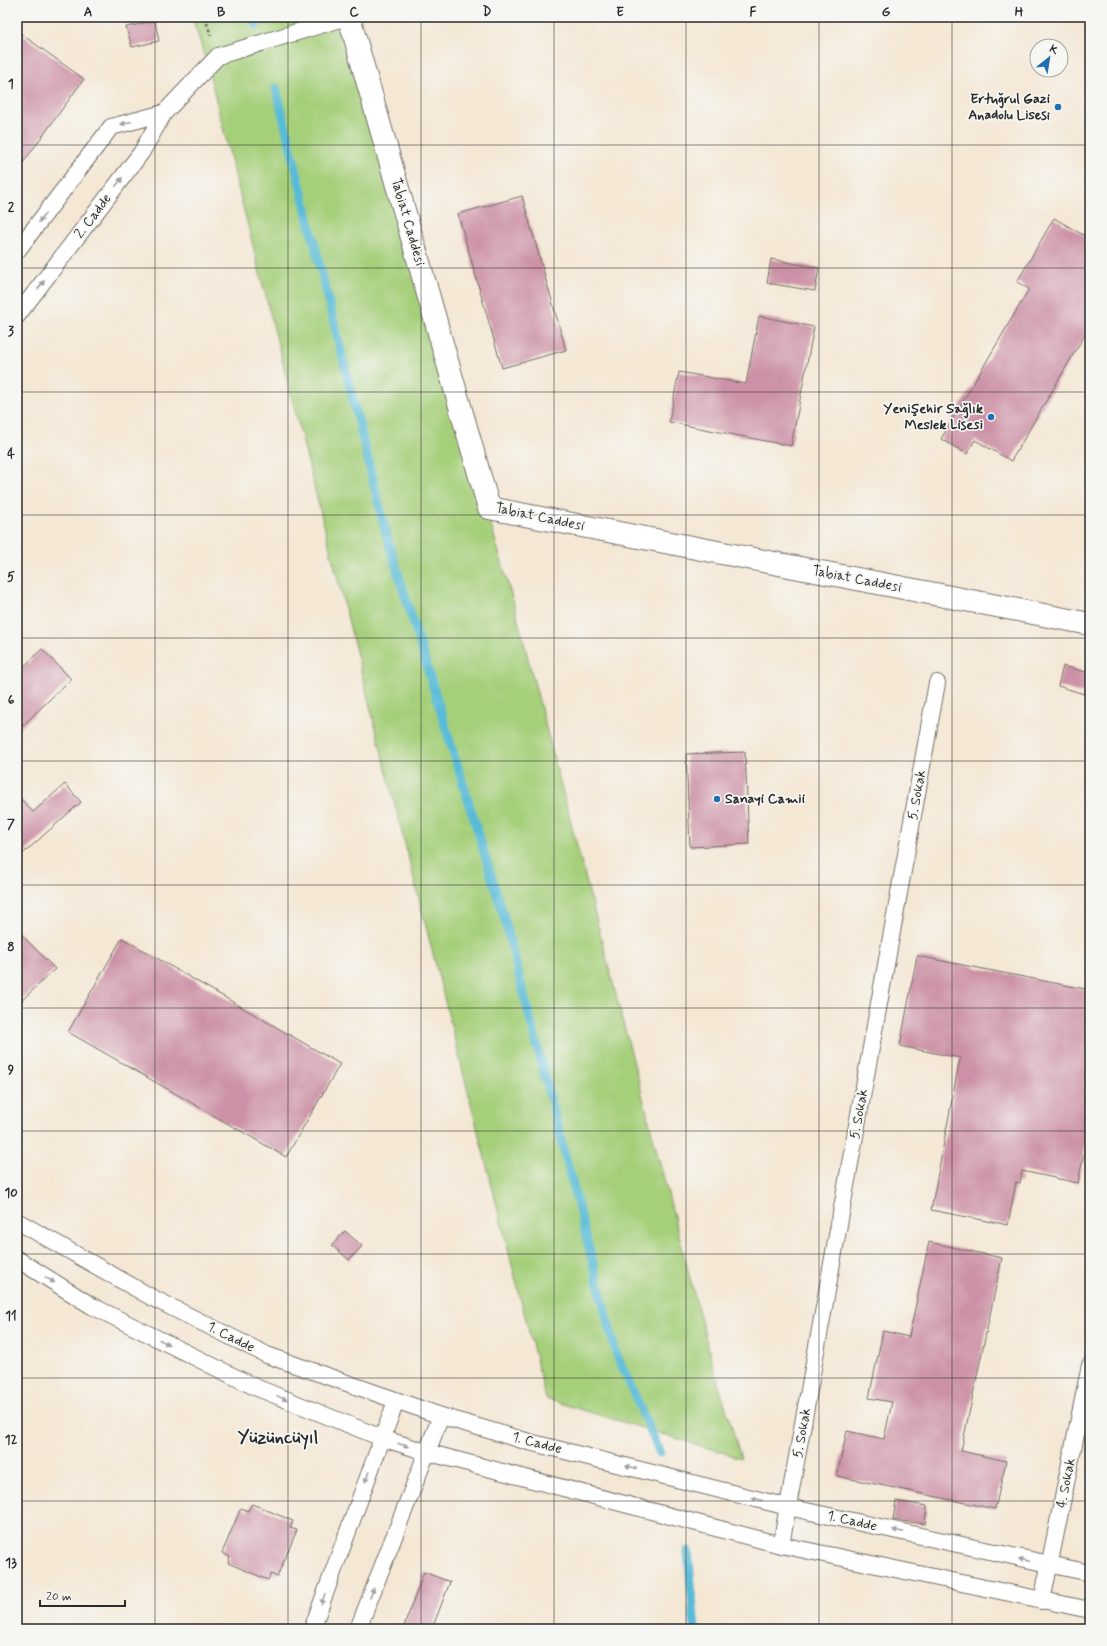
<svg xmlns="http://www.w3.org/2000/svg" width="1107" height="1646" font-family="Mynerve,sans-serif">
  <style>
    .green { fill: #a6cf7a; stroke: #687d52 }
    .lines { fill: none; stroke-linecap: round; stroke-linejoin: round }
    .stream { stroke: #58bbd7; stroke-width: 9 }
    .building { fill: #cc91a6 }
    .service-casing { stroke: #716d66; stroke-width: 18 }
    .tertiary-casing { stroke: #716d66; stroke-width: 24 }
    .path { stroke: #716d66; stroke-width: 2.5; stroke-dasharray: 3 3; stroke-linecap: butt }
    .service { stroke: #fff; stroke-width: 16 }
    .tertiary { stroke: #fff; stroke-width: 22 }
    .oneway { fill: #a0a0a0 }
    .grid { fill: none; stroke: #2b2b2b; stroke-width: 1; stroke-opacity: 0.55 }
    .poi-dot { fill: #1f6fb2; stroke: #f6f6f2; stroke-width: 1.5 }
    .labels { text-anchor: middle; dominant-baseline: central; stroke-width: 3.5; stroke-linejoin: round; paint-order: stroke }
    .poi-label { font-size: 14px; font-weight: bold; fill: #2b2b2b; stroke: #f6f6f2; text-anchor: end }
    .street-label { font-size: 14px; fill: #2b2b2b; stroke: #f6f6f2 }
    .district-label { font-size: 18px; font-weight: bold; fill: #2b2b2b; stroke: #f6f6f2 }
    .neatline { fill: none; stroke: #2b2b2b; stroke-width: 1.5 }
    .grid-label { font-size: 13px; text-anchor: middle; font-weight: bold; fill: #2b2b2b }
  </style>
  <rect width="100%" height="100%" fill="#f6f6f2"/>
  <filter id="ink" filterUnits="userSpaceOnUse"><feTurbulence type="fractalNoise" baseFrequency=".025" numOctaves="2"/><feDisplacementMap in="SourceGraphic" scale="8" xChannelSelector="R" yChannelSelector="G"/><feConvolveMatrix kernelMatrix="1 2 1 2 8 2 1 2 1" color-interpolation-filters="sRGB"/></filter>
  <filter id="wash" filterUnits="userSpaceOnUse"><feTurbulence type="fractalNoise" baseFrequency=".012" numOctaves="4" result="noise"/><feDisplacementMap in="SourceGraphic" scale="16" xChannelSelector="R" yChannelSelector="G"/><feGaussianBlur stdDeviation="0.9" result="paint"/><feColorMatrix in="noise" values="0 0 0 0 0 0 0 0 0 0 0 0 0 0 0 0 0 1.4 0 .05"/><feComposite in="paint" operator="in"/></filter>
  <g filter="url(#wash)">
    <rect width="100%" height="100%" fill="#f4e7d4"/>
    <path class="green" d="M192 17H343L513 601 713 1366 741 1458 546 1399 205 57Z"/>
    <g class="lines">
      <g class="stream">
        <path d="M253 17 256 25"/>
        <path d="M276 88 387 537 504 917 616 1353 660 1453"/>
        <path d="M688 1551 695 1629"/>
      </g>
    </g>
    <g id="blocks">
      <g class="building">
        <path d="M155 21 159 41 132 47 126 27Z"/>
        <path d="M17 31 84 79 17 171Z"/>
        <path d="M522 196 566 350 502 368 458 214Z"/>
        <path d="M1054 218 1090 239V326L1011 461 975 440 967 454 941 439 1029 289 1017 282Z"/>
        <path d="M771 259 819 268 815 291 767 283Z"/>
        <path d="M759 316 814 327 791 446 669 422 679 372 746 384Z"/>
        <path d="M42 649 71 679 17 731V673Z"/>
        <path d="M1063 666 1090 673 1084 694 1058 686Z"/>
        <path d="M745 752 749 844 690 847 686 754Z"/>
        <path d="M65 784 81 802 17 859V799L18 800 20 798 33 812Z"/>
        <path d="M17 930 55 969 17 1005Z"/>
        <path d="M122 938 340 1064 286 1157 68 1032Z"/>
        <path d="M917 956 1090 990V1122L1078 1183 1022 1171 1020 1183 1016 1182 1008 1225 931 1210 960 1058 900 1046Z"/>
        <path d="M345 1231 362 1246 349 1260 332 1245Z"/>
        <path d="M929 1242 1002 1258 961 1451 1006 1461 995 1509 837 1476 847 1431 884 1439 892 1402 869 1398 883 1331 909 1337Z"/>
        <path d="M896 1501 927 1506 925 1524 893 1520Z"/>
        <path d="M252 1504 293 1521 290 1528 297 1530 277 1577 271 1574 268 1580 228 1563 230 1557 222 1553 241 1508 248 1511Z"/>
        <path d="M424 1572 450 1582 432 1629H403Z"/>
      </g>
    </g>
  </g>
  <g filter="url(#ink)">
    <use href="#blocks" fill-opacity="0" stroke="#716d66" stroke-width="1"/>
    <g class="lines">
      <g class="service-casing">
        <g id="service">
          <path d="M17 251 111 127 164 113"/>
          <path d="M17 316 141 153 164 113 218 56 347 17"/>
          <path d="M17 1221 151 1297 267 1355 441 1416 529 1442 788 1507 1090 1573"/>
          <path d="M17 1259 92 1306 255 1387 382 1438 426 1452 781 1545 1090 1610"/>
          <path d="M781 1545 937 683"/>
          <path d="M1042 1601 1090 1365"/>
          <path d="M312 1629 396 1401"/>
          <path d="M358 1629 441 1416"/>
        </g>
      </g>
      <g class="tertiary-casing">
        <path id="tertiary" d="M349 17 489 508 1090 624"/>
      </g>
      <path class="path" d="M205 17 211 36"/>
      <use href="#service" class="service"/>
      <use href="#tertiary" class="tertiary"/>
    </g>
    <defs><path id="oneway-solid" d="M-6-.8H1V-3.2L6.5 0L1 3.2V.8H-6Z"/></defs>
    <g class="oneway">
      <use href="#oneway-solid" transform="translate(126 123) rotate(165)"/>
      <use href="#oneway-solid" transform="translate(119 182) rotate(-53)"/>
      <use href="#oneway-solid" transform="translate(42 218) rotate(127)"/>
      <use href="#oneway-solid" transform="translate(41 285) rotate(-53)"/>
      <use href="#oneway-solid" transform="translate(50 1280) rotate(31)"/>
      <use href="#oneway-solid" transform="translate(164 1342) rotate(27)"/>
      <use href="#oneway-solid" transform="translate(282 1398) rotate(22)"/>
      <use href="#oneway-solid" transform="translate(403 1445) rotate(18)"/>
      <use href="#oneway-solid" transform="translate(631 1467) rotate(-166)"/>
      <use href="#oneway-solid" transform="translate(367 1477) rotate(110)"/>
      <use href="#oneway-solid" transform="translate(757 1499) rotate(-166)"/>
      <use href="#oneway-solid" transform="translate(898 1531) rotate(-167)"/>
      <use href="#oneway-solid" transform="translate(1024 1560) rotate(-167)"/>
      <use href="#oneway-solid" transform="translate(372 1593) rotate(-69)"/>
      <use href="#oneway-solid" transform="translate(323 1599) rotate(110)"/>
    </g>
  </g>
  <path class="grid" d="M155 17V1629M288 17V1629M421 17V1629M554 17V1629M686 17V1629M819 17V1629M952 17V1629M17 145H1090M17 268H1090M17 392H1090M17 515H1090M17 638H1090M17 761H1090M17 885H1090M17 1008H1090M17 1131H1090M17 1254H1090M17 1378H1090M17 1501H1090"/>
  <g class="poi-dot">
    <circle cx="1058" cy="107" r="4"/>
    <circle cx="991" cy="417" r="4"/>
    <circle cx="717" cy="799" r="4"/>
  </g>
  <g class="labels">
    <g class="poi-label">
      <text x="1050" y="99">Ertuğrul Gazi<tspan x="1050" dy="16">Anadolu Lisesi</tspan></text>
      <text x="983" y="409">Yenişehir Sağlık<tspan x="983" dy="16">Meslek Lisesi</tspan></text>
      <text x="725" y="799" text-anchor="start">Sanayi Camii</text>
    </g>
    <g class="street-label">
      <text transform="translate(93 216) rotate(-53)">2. Cadde</text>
      <text transform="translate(408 222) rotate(74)">Tabiat Caddesi</text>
      <text transform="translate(540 517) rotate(12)">Tabiat Caddesi</text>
      <text transform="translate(857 579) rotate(11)">Tabiat Caddesi</text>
      <text transform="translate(917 795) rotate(-80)">5. Sokak</text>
      <text transform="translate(859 1114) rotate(-80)">5. Sokak</text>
      <text transform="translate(231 1337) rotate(27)">1. Cadde</text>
      <text transform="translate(802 1433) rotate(-80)">5. Sokak</text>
      <text transform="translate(537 1443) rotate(15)">1. Cadde</text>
      <text transform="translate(1066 1483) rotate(-79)">4. Sokak</text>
      <text transform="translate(852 1521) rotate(13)">1. Cadde</text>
    </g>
    <g class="district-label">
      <text x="278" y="1438">Yüzüncüyıl</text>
    </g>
  </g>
  <rect width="1107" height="1646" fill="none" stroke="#f6f6f2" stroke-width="44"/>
  <g transform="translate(1049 58) rotate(30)"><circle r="19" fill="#f6f6f2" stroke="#a5a5a2"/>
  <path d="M0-3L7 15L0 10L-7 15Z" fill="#1f6fb2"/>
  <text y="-6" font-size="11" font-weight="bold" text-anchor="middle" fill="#2b2b2b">K</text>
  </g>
  <path d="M40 1600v6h85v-6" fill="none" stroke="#2b2b2b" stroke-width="2"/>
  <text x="46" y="1600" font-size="12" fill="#2b2b2b" stroke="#f6f6f2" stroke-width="3" paint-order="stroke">20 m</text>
  <rect x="22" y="22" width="1063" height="1602" class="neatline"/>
  <g class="grid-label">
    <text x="88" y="16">A</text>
    <text x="221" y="16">B</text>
    <text x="354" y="16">C</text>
    <text x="487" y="16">D</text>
    <text x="620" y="16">E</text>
    <text x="753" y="16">F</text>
    <text x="886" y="16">G</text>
    <text x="1019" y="16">H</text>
    <text x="11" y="88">1</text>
    <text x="11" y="211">2</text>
    <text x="11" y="335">3</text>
    <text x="11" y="458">4</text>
    <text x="11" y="581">5</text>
    <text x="11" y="704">6</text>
    <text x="11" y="828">7</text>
    <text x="11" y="951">8</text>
    <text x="11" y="1074">9</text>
    <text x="11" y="1197">10</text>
    <text x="11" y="1320">11</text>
    <text x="11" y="1444">12</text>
    <text x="11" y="1567">13</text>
  </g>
</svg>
